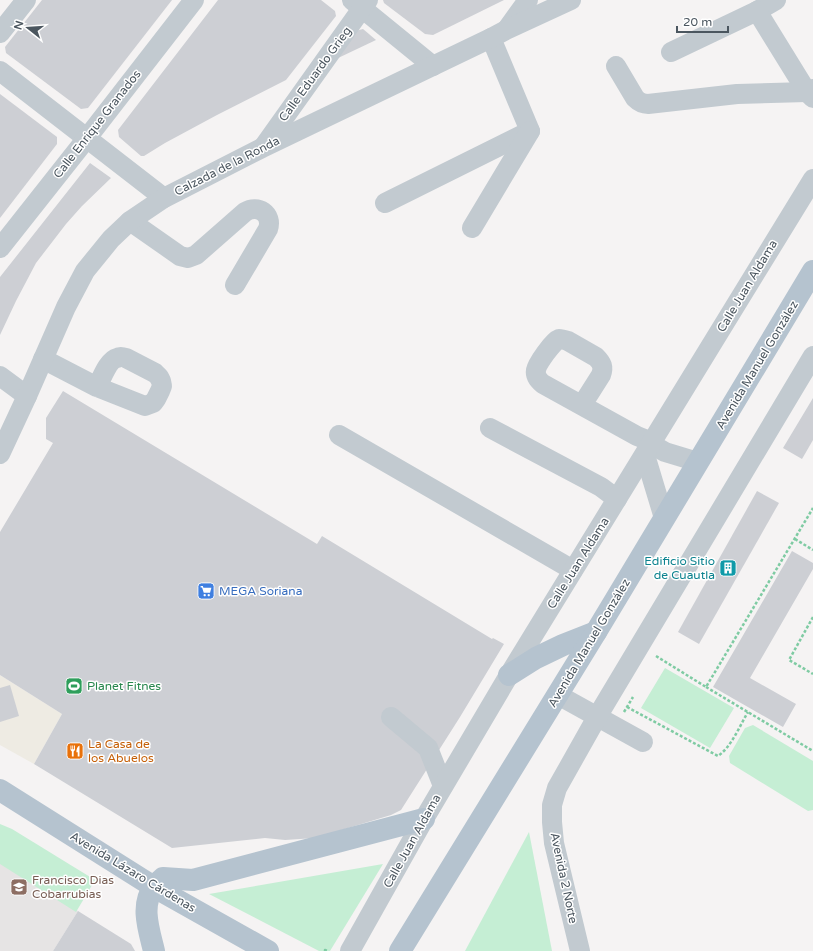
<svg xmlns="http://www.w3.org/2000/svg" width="813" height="951" font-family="'Varela Round',sans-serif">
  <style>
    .commercial { fill: #eeebe3 }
    .education { fill: #e6e4e4 }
    .park { fill: #c5eed4 }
    .building { fill: #cdcfd4 }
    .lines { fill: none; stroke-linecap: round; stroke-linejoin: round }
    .path { stroke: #7fcba3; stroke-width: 2.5; stroke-dasharray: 3 2; stroke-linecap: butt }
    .minor { stroke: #c2cad0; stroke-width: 20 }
    .major { stroke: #b5c3cf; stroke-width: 22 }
    .labels { text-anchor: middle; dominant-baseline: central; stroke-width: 3; stroke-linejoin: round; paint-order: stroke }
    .street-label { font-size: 12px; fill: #4b565f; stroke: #fff }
    .culture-label { font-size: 12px; fill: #0d838f; stroke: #fff; text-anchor: end }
    .shop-label { font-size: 12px; fill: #366cbe; stroke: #fff; text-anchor: start }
    .leisure-label { font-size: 12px; fill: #27864d; stroke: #fff; text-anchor: start }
    .food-label { font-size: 12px; fill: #c56008; stroke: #fff; text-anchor: start }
    .education-label { font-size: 12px; fill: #785e54; stroke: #fff; text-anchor: start }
  </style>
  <rect width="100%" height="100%" fill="#f5f3f3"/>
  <path class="commercial" d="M0 675 62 714 34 764 0 745Z"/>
  <path class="education" d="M0 863 78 911 53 951H0Z"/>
  <g class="park">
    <path d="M665 668 734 708 710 748 641 708Z"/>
    <path d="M753 725 813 761V810L808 811 730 763 729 756 745 728Z"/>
    <path d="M0 824 12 829 95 880 76 912 0 864Z"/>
    <path d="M529 832 552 951H465Z"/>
    <path d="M383 864 330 951H319L209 894Z"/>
  </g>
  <g class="building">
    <path d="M42 0H172L88 108 81 109 6 53 5 47Z"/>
    <path d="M218 0H321L335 11 336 16 286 80 217 115 165 143 144 156H141L119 137 118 130Z"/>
    <path d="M383 0H504L433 35 425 34 384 3Z"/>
    <path d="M363 29 376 40 336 59 355 31Z"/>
    <path d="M0 94 57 137V144L0 218Z"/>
    <path d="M90 163 111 178 82 206 66 224 36 263 16 301 0 335V277Z"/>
    <path d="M63 391 317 544 322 536 492 639 493 638 504 644 460 717 401 810 391 815 315 838 285 840 265 838 172 848 34 764 62 714 0 675V532L53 443 46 439V418Z"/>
    <path d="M813 398V440L802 459 783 448Z"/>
    <path d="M757 491 779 503 699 644 678 632Z"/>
    <path d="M792 551 813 563V569L750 678 796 704 783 727 713 687Z"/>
    <path d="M10 685 19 716 0 722V688Z"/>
    <path d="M78 911 131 944 135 951H53Z"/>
  </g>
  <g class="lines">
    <g class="path">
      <path d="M795 539 813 550"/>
      <path d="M813 617 789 660 813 674"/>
      <path d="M656 656 706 687 813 508"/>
      <path d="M706 687 813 751"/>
      <path d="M627 707 718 756C732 746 739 727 748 712"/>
      <path d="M624 712 633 697"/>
      <path d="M325 951V950L328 951"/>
    </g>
    <g class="minor">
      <path d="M352 0 433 66"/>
      <path d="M757 11 776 0"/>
      <path d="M507 29 528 0"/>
      <path d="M0 33 26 0"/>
      <path d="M671 52 757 11 807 92 813 98"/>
      <path d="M616 66 635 98C639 102 642 104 648 104L737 94 807 92 813 89"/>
      <path d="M0 71 164 198"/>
      <path d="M264 146 368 0"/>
      <path d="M385 203 530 131 491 38"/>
      <path d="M130 221 180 256 188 258 196 255 245 212C258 204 273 214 268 229L235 285"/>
      <path d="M472 228 530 131"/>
      <path d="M0 248 87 138 194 0"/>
      <path d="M43 359 97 387 145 406 153 403 156 399 160 391 162 386 161 381 159 377 155 373 126 358C123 357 120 356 117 358 108 360 101 380 97 387"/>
      <path d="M0 376 27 396"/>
      <path d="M582 405 601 375C604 367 602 363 596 357L568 341C565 340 562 339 559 339 553 341 537 364 536 370 535 376 538 380 543 384L637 436 652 442 658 448 665 452 698 462"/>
      <path d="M490 428 601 487 617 499"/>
      <path d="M339 435 573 570"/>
      <path d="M0 454 27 396 66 307 85 271 111 239 130 221 164 198 262 148 491 38 506 30 571 0"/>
      <path d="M645 455 664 518"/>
      <path d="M558 695 643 742"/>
      <path d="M391 717 428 748 443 786"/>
      <path d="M350 951 424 819 509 675 813 179"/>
      <path d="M580 951 554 843 552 822V805L557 788 597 717 813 356"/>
    </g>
    <g class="major">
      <path d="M509 675 536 658 563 645 596 632"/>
      <path d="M0 790 154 887 268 951"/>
      <path d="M154 951C149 930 140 905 154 887 157 883 160 881 163 878L193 880 424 819"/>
      <path d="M400 951 596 632 813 271"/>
    </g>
  </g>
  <defs>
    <g id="building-square" transform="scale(0.9)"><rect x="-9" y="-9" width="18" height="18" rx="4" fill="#0f9aa8" stroke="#fff"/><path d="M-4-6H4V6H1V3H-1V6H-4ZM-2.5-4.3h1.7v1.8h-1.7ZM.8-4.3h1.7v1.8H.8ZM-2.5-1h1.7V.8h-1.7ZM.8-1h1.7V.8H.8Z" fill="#fff"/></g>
    <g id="supermarket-square" transform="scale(0.9)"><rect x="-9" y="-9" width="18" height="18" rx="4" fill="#3f7fe0" stroke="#fff"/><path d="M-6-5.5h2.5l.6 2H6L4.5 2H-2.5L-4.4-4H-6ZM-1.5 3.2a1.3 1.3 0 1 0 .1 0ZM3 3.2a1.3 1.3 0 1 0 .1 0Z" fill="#fff"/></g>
    <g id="stadium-square" transform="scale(0.9)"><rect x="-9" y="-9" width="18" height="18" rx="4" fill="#2e9e5b" stroke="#fff"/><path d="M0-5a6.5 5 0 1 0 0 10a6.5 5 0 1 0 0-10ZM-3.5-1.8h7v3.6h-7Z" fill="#fff"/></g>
    <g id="restaurant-square" transform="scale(0.9)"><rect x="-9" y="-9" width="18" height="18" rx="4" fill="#e8710a" stroke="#fff"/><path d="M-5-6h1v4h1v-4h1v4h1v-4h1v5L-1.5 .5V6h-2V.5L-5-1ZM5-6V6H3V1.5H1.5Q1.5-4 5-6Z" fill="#fff"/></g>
    <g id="school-square" transform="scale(0.9)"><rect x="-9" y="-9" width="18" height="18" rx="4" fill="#8d6e63" stroke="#fff"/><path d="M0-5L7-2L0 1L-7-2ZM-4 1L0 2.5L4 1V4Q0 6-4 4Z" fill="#fff"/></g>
  </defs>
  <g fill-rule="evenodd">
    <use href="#building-square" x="728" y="568"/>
    <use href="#supermarket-square" x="206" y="591"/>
    <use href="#stadium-square" x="74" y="686"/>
    <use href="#restaurant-square" x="75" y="751"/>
    <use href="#school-square" x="19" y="887"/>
  </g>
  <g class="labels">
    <g class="street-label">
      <text transform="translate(315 74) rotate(-54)">Calle Eduardo Grieg</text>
      <text transform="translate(97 124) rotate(-52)">Calle Enrique Granados</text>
      <text transform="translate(227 166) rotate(-27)">Calzada de la Ronda</text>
      <text transform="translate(747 286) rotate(-59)">Calle Juan Aldama</text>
      <text transform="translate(757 365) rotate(-59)">Avenida Manuel González</text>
      <text transform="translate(578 563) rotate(-58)">Calle Juan Aldama</text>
      <text transform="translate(589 643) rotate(-59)">Avenida Manuel González</text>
      <text transform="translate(412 841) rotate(-61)">Calle Juan Aldama</text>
      <text transform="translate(133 872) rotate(31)">Avenida Lázaro Cárdenas</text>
      <text transform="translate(564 878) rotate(78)">Avenida 2 Norte</text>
    </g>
    <g class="culture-label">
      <text x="715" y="561">Edificio Sitio<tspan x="715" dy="14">de Cuautla</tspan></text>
    </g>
    <g class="shop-label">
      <text x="219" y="591">MEGA Soriana</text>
    </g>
    <g class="leisure-label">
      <text x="87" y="686">Planet Fitnes</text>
    </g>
    <g class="food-label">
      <text x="88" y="744">La Casa de<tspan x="88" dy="14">los Abuelos</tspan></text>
    </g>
    <g class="education-label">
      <text x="32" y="880">Francisco Dias<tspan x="32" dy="14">Cobarrubias</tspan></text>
    </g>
  </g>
  <g transform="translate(28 28) rotate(287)" stroke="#ffffff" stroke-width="3" paint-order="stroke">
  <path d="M0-3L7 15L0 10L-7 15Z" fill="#4b565f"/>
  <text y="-6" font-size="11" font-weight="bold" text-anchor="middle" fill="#4b565f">N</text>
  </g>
  <path d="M677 26v6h51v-6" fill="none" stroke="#4b565f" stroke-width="2"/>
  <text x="683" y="26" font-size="12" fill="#4b565f" stroke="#ffffff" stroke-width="3" paint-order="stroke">20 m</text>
</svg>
